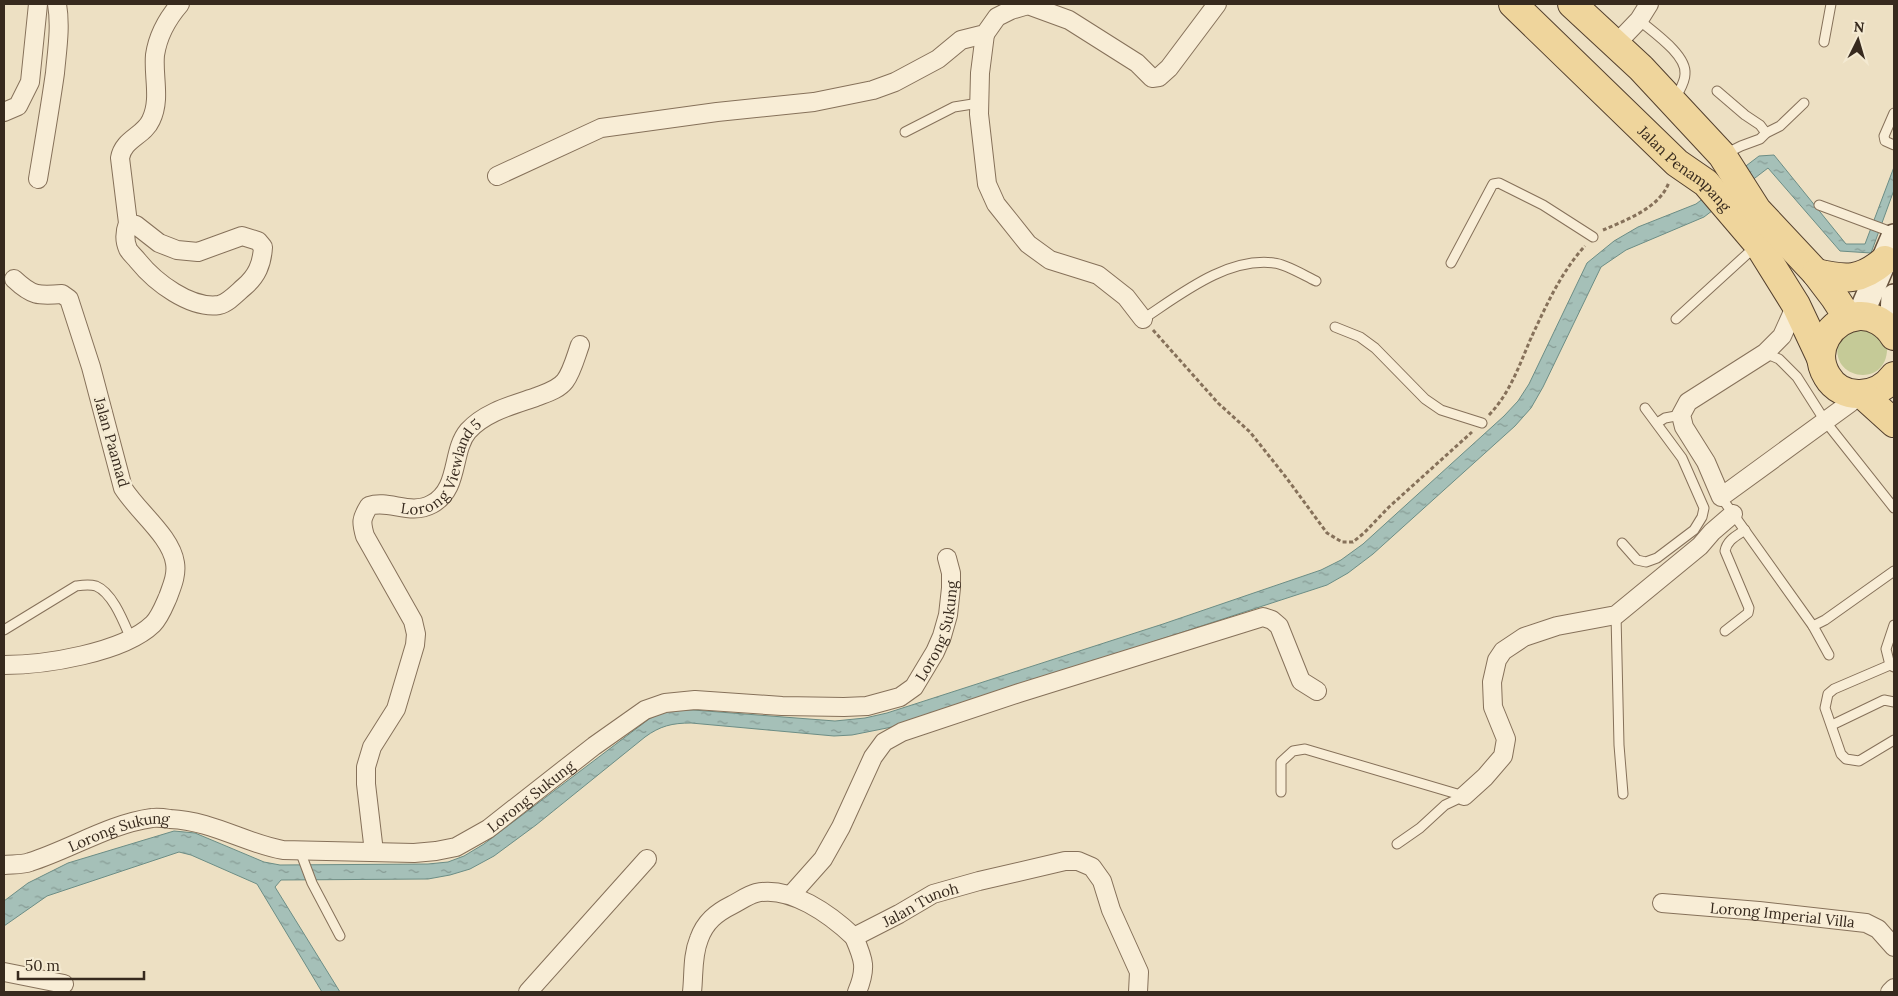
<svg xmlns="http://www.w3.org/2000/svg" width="1898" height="996" font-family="Lora,serif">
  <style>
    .grass { fill: #c5ca97 }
    .water { fill: url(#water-ripples); stroke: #6c8d85 }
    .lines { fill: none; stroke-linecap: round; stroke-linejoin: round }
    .service-casing { stroke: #86715a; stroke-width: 11 }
    .minor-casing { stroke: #86715a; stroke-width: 20 }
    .secondary-casing { stroke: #68533e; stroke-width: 28 }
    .primary-casing { stroke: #54402e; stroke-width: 30 }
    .path { stroke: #86715a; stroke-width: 3; stroke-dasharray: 4 2.5; stroke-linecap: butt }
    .service { stroke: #f8edd6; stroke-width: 9 }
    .minor { stroke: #f8edd6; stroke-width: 18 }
    .secondary { stroke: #f8edd6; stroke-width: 25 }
    .primary { stroke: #efd59c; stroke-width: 28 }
    .labels { text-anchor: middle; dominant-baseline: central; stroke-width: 5; stroke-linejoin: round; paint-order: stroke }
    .street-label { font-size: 15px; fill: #372a1e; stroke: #f4ead2 }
  </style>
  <defs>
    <pattern id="water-ripples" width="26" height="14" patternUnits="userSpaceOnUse" patternTransform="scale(1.25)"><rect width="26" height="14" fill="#a5c0b8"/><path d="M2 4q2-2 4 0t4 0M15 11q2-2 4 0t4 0" fill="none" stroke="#879c95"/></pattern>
  </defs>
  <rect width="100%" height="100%" fill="#ede0c3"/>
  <path class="grass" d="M1865 325 1887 345C1890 389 1830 381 1838 344 1839 341 1840 336 1843 334 1848 329 1859 327 1865 325Z"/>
  <path class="water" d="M1774 155 1846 244H1865L1894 167V190L1871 253 1840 251 1768 168 1704 217 1626 250 1601 267 1543 387 1531 408 1515 426 1373 554 1348 573 1327 585 892 727 852 735 834 736 691 723C672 723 660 726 645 737L536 825 494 856 470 869 450 875 428 879 281 880 275 887 340 992H322L257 884 191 855 179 852 47 896 4 926V901L28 883 68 863 174 831 195 833 264 862 280 865 428 864 448 862 464 856 484 844 649 719 661 713 675 710H693L835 721 865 718 887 713 1163 624 1321 570 1341 560 1363 544 1504 416 1518 401 1529 384 1587 263 1614 241 1638 227 1696 204 1759 156Z"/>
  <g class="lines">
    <g class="service-casing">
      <g id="service">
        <path d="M1639 20C1653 32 1687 55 1685 74 1685 83 1678 92 1675 100"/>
        <path d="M1824 42 1831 4"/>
        <path d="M1717 91 1745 115 1760 125 1766 133"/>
        <path d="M1894 113 1884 136 1885 141 1894 145"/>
        <path d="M905 132 954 107 979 103"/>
        <path d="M1725 154 1741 146 1760 139 1766 133 1780 126 1804 103"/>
        <path d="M1819 205 1894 233"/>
        <path d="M1451 263 1493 184 1499 183 1543 205 1593 237"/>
        <path d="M1143 319C1181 294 1227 257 1274 263 1286 264 1305 276 1316 281"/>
        <path d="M1676 319 1757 245"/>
        <path d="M1335 327 1360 337 1375 348 1425 399 1441 410 1482 423"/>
        <path d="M1765 353 1779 359 1797 377 1825 421 1894 508"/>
        <path d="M1657 423 1665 418 1681 415"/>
        <path d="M1721 497 1813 626 1825 620 1894 571"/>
        <path d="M1622 543 1637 560 1646 562 1657 558 1694 530 1702 517 1704 508 1682 458 1645 408"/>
        <path d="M1616 615 1619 745 1623 794"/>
        <path d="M1894 625 1886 649 1890 665 1894 667"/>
        <path d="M1813 626 1829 655"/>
        <path d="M4 630 76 586C83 585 89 584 96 586 113 593 124 623 131 639"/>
        <path d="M1725 631 1748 613 1749 608 1725 551C1727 540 1736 536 1745 530"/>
        <path d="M1890 665 1834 689 1828 694 1825 708 1841 754 1846 759 1859 761 1894 740"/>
        <path d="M1832 725 1884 700 1894 702"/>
        <path d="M1281 792V762L1293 751 1305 749 1464 796 1445 805 1420 828 1397 844"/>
        <path d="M300 851 312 883 340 936"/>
      </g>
    </g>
    <g class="minor-casing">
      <g id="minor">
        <path d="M985 34 980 73 979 114 987 184 996 204 1028 244 1050 260 1098 275 1126 297 1143 319"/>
        <path d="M1616 44 1639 20 1649 4"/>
        <path d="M4 112 18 106 30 82 38 4"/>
        <path d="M497 176 601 128 717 112 814 102 873 90 895 82 938 59 961 40 985 34 997 17 1011 10 1028 5 1069 20 1137 63 1152 78 1159 77 1169 68 1217 4"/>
        <path d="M38 179C44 143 50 108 55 73 57 50 61 27 57 4"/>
        <path d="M128 223 136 225 159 243 177 250 198 252 242 236 258 241 263 247C262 264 257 276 244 287 237 293 228 303 219 305 190 309 155 282 138 261 135 257 130 253 128 249 124 240 125 231 128 223L120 158C123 139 144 136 151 120 161 99 153 77 155 55 158 35 167 19 180 4"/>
        <path d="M1796 305 1782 336 1765 353 1688 402 1681 415 1684 427 1706 462 1721 497 1850 403 1858 395"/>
        <path d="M4 665C44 665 123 653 153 624 160 617 164 606 168 597 172 586 177 575 175 563 171 536 138 512 123 488L91 367 69 299 62 294C38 296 32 296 14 279"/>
        <path d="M1464 796 1485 777 1503 756 1506 739 1493 707 1492 682 1497 660 1503 651 1524 637 1557 626 1616 615 1700 546 1712 532 1733 514"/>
        <path id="s1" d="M374 852 366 784V767L372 747 396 709 415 645 416 634 413 621 365 536C361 522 361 519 369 506 389 499 410 516 432 504 460 489 451 451 468 431 485 412 513 405 536 397 546 393 558 390 565 381 572 372 576 356 580 345"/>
        <path id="s2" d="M4 865C12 864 22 865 30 862 71 849 109 824 152 818 158 817 164 818 170 819 213 821 244 843 283 850L414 853 436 851 456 847 488 829 594 746 645 710 665 703 695 700 782 706 844 707 867 706 900 697 914 687 935 652 942 636 948 615 951 588V573L947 558"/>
        <path d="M791 895 823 859 841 827 873 757 884 742 902 732 1019 693 1263 617 1272 620 1279 626 1301 681 1317 691"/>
        <path id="s3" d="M1662 903 1759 911 1866 923 1878 929 1894 947"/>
        <path d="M854 937C864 960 867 968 857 992"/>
        <path d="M4 972 64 984"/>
        <path d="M528 992 647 859"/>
        <path id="s4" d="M692 992C694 975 692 956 699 939 705 922 716 913 732 905 740 901 748 895 756 893 790 885 831 915 854 937L899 914 933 894 979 881 1065 861H1078L1092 867 1102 881 1111 910 1139 972 1138 992"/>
        <path d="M1890 992 1894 988"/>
      </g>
    </g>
    <g class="secondary-casing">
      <g id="secondary">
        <path d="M1860 316 1894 237"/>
        <path d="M1892 331 1894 297"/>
      </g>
    </g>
    <g class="primary-casing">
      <g id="primary">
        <path id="s5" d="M1513 4 1677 163 1706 183 1758 244 1796 305 1821 358"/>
        <path d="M1572 4 1641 68 1722 155 1757 210 1816 273 1835 298 1848 318"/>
        <path d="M1816 273C1846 280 1861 281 1885 260"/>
        <path d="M1894 336C1887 324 1873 315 1859 316 1830 319 1811 350 1827 376 1842 402 1878 398 1894 376"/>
        <path d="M1863 395 1894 423"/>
      </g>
    </g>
    <g class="path">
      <path d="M1603 230C1626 220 1660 208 1669 182"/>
      <path d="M1153 330 1218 403 1250 432 1285 476 1327 533 1342 542H1353L1364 533 1389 507 1472 432"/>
      <path d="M1489 415C1510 393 1519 366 1531 338 1546 306 1561 272 1585 246"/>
    </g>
    <use href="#service" class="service"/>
    <use href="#minor" class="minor"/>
    <use href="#secondary" class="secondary"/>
    <use href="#primary" class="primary"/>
  </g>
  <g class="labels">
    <g class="street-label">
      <text stroke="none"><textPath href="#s5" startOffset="238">Jalan Penampang</textPath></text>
      <text transform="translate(112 442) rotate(74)">Jalan Paamad</text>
      <text stroke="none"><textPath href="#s1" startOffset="469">Lorong Viewland 5</textPath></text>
      <text stroke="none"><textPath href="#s2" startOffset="1036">Lorong Sukung</textPath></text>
      <text stroke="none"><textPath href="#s2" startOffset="556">Lorong Sukung</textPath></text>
      <text stroke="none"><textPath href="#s2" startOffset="121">Lorong Sukung</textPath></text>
      <text stroke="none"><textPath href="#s4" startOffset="315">Jalan Tunoh</textPath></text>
      <text stroke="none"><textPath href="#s3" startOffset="121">Lorong Imperial Villa</textPath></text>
    </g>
  </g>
  <rect width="1898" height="996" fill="none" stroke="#372a1e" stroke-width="10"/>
  <g transform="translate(1858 40) rotate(5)" stroke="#f4ead2" stroke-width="4" paint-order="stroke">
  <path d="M0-4L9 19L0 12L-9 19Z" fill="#372a1e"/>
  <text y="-8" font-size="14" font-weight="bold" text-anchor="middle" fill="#372a1e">N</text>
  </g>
  <path d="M18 971v8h126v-8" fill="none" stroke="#372a1e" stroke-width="2.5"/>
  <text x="25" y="971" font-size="15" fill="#372a1e" stroke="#f4ead2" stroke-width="4" paint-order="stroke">50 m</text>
</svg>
